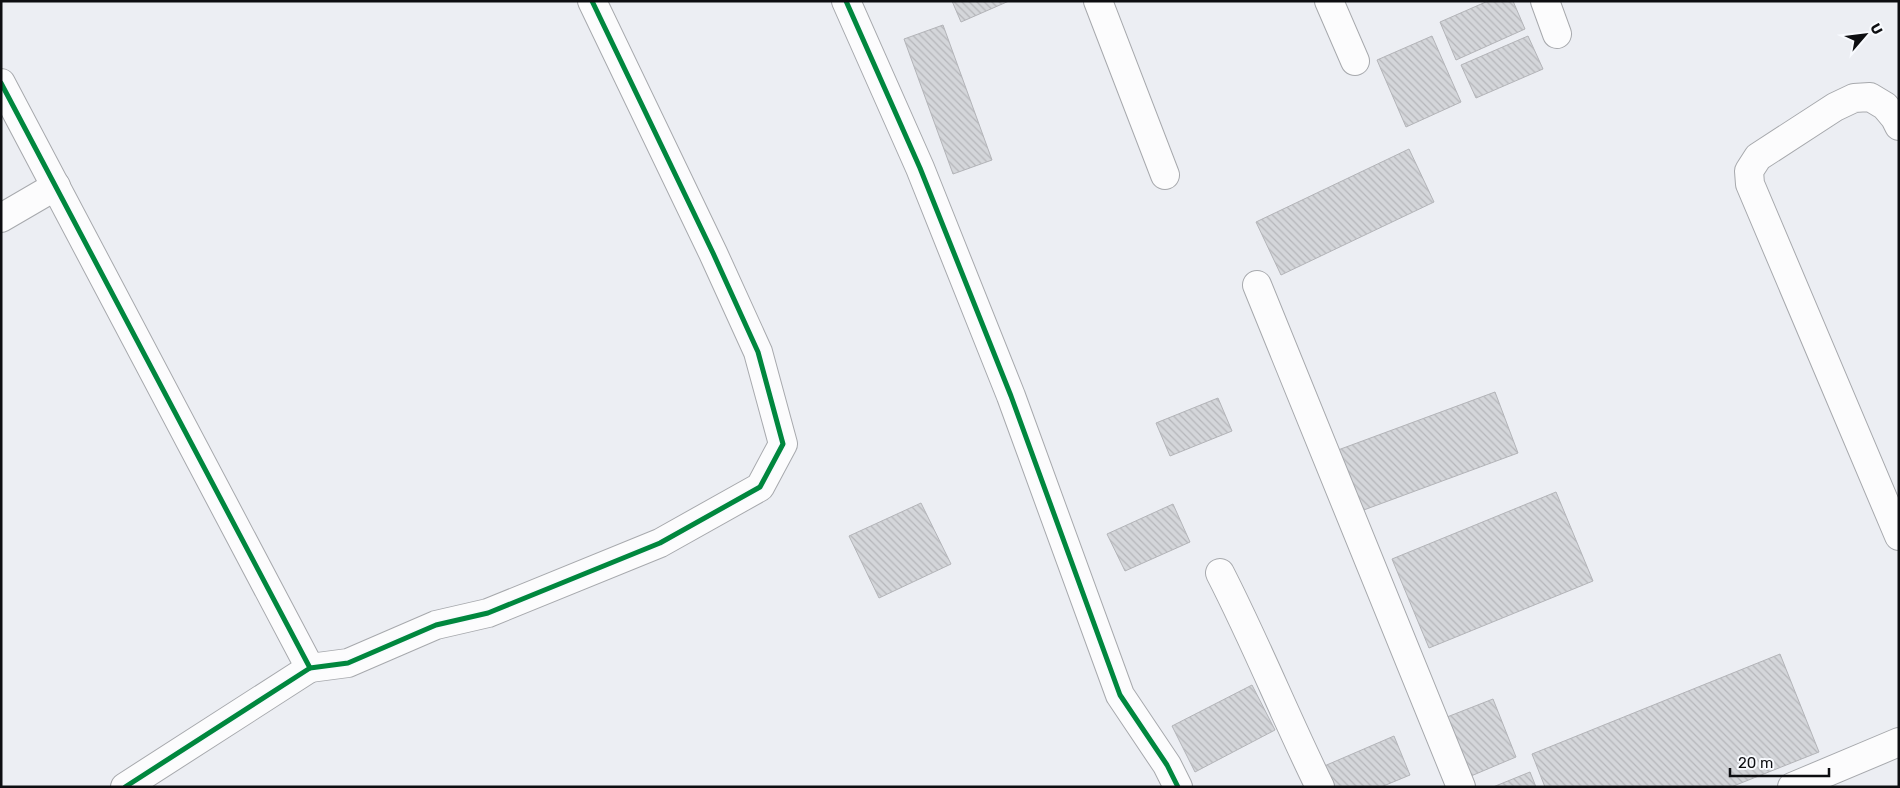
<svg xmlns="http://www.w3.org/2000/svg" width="1900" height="788" font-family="Rubik,sans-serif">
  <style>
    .building { fill: url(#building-back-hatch); stroke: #b3b4b8 }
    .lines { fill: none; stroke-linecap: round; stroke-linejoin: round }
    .minor-casing { stroke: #a7a9ad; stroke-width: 30 }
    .minor { stroke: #fcfcfd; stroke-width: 28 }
    .cycleway-casing { stroke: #f8fafe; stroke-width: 8 }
    .cycleway { stroke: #00873e; stroke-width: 5 }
  </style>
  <defs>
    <pattern id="building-back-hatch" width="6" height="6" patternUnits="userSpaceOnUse" patternTransform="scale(1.25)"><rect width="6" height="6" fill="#d4d6da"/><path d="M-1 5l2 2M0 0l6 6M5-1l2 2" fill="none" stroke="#b5b6ba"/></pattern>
  </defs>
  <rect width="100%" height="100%" fill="#eceef3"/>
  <g class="building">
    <path d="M952 1H1009L961 22Z"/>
    <path d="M1488 1H1513L1525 29 1456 60 1440 22Z"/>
    <path d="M943 25 992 160 953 174 904 39Z"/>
    <path d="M1432 36 1461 102 1406 127 1377 60Z"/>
    <path d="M1528 36 1543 69 1476 98 1461 65Z"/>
    <path d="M1409 149 1434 202 1281 275 1256 222Z"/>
    <path d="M1495 392 1518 453 1361 511 1338 450Z"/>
    <path d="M1218 398 1232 431 1170 456 1156 423Z"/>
    <path d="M1556 492 1593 581 1429 648 1392 559Z"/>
    <path d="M921 503 951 564 879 598 849 536Z"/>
    <path d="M1173 504 1190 542 1125 571 1107 534Z"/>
    <path d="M1780 654 1819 752 1731 787H1545L1532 754Z"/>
    <path d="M1252 685 1275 730 1195 772 1172 726Z"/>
    <path d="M1493 699 1516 757 1471 776 1447 717Z"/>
    <path d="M1394 736 1410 775 1381 787H1330L1322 767Z"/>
    <path d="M1530 772 1536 787H1493Z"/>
  </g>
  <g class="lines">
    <g class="minor-casing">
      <g id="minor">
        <path d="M846 1 920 168 1011 396 1120 695 1167 765 1178 787"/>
        <path d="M1098 1 1165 175"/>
        <path d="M1329 1 1355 61"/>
        <path d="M1545 1 1557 34"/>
        <path d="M1 83 310 668 125 787"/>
        <path d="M1899 126 1895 118 1885 106 1870 97 1854 98 1835 107 1758 157 1749 171 1750 184 1899 536"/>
        <path d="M1 218 56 186"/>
        <path d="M1257 285 1461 787"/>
        <path d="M1220 573C1256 643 1285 716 1320 787"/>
        <path d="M310 668 348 663 436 625 488 613 660 543 760 487 783 444 758 352 713 253 592 1"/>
        <path d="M1792 787 1899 742"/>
      </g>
    </g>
    <use href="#minor" class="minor"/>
    <g class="cycleway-casing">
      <g id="cycleway">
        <path d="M846 1 920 168 1011 396 1120 695 1167 765 1178 787"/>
        <path d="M1 83 310 668 125 787"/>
        <path d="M310 668 348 663 436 625 488 613 660 543 760 487 783 444 758 352 713 253 592 1"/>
      </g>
    </g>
    <use href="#cycleway" class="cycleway"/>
  </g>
  <rect width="1900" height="788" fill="none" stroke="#0d0e11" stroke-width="5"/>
  <g transform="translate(1865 35) rotate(62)" stroke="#f8fafe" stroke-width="4" paint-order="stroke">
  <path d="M0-4L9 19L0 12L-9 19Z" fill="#0d0e11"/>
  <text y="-8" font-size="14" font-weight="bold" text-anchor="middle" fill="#0d0e11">U</text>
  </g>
  <path d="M1730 768v8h99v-8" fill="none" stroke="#0d0e11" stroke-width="2.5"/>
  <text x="1738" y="768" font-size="15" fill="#0d0e11" stroke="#f8fafe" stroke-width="4" paint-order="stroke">20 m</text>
</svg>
